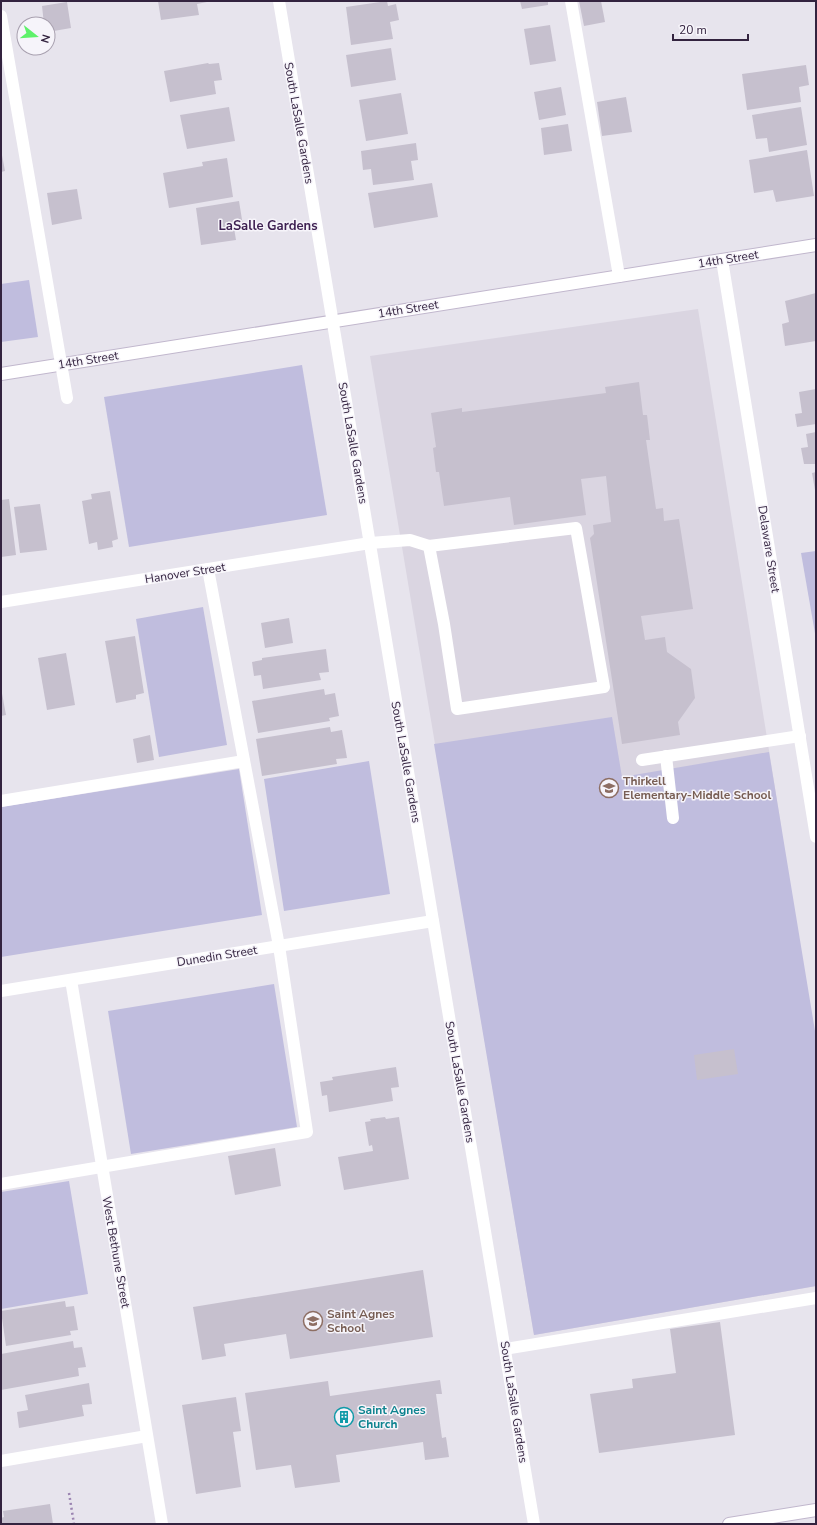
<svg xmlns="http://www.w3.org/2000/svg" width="817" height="1525" font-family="'Nunito Sans',sans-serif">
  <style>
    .built { fill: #dad5e1 }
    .green { fill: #c0bdde }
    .building { fill: #c6c0ce }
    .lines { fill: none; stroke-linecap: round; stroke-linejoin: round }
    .secondary-casing { stroke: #c1b7cd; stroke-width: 14 }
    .path { stroke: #9b84b1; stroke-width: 2.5; stroke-dasharray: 2 3; stroke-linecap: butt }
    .lane { stroke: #fff; stroke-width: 12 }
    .street { stroke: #fff; stroke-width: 12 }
    .secondary { stroke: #fff; stroke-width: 12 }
    .labels { text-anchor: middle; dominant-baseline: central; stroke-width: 3; stroke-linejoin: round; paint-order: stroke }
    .street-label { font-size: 12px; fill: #33233f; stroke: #f6f4fa }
    .education-label { font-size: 12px; font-weight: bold; fill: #785e54; stroke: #f6f4fa; text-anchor: start }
    .culture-label { font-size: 12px; font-weight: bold; fill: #0d838f; stroke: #f6f4fa; text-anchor: start }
    .neighbourhood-label { font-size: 13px; font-weight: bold; fill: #3d1f51; stroke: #f6f4fa }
  </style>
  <rect width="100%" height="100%" fill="#e7e4ed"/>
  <path class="built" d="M698 309 781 825 816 1286 534 1335 370 356Z"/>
  <g class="green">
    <path d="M29 280 38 337 1 342V284Z"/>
    <path d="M302 365 327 515 129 547 104 397Z"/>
    <path d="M816 551V639L801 553Z"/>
    <path d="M203 607 227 745 159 757 136 619Z"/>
    <path d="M612 717 622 777 769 752 816 1037V1286L534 1335 434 744Z"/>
    <path d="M369 761 390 894 284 911 264 779Z"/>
    <path d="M239 769 262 915 1 957V807Z"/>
    <path d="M274 984 297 1127 131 1154 108 1011Z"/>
    <path d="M69 1181 88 1294 1 1309V1192Z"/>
  </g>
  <g class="building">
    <path d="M158 1H207V2L197 4 199 15 161 20Z"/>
    <path d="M387 1 388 6 396 4 399 20 390 22 393 39 351 45 346 7Z"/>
    <path d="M520 1H548V5L522 9Z"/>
    <path d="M579 1H601L605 22 584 26Z"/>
    <path d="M67 2 71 28 48 32V24H44L42 6Z"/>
    <path d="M550 25 556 61 530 65 524 29Z"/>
    <path d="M391 48 396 80 351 87 346 55Z"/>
    <path d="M208 63 209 64 219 63 222 80 214 81 216 94 170 102 164 71Z"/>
    <path d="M806 65 809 85 799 87 801 102 747 110 742 74Z"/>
    <path d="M561 87 566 115 539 120 534 92Z"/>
    <path d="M401 93 408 134 366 141 359 100Z"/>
    <path d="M626 97 632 132 602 136 597 102Z"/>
    <path d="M229 107 235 141 187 149 180 115Z"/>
    <path d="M801 107 807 145 769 152 767 138 756 139 752 115Z"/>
    <path d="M568 124 572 151 544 155 541 128Z"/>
    <path d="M416 143 418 160 411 161 414 180 373 185 371 169 363 170 361 151Z"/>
    <path d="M1 150 5 171 1 172Z"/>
    <path d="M807 150 814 196 776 202 773 190 754 193 749 160Z"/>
    <path d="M227 158 233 197 169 208 163 173 203 166 202 162Z"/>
    <path d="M432 183 438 217 374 228 368 193Z"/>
    <path d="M77 189 82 219 52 225 47 193Z"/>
    <path d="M239 201 243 226 234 228 236 240 201 245 196 208Z"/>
    <path d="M816 293V341L785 346 782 324 789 322 785 301Z"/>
    <path d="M639 382 643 415H647L650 440H646L656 509 663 508 664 521 679 519 693 609 641 616 645 640 665 637 667 652 691 669 695 698 678 722 680 735 622 744 590 538 594 534 593 525 611 522 606 476 581 479 586 515 514 525 510 497 444 506 439 472H436L433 448 436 447 431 413 462 408V412L606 393 605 387Z"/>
    <path d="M816 389V424L797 427 795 414 802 413 799 392Z"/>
    <path d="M816 432V464H804L801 448 808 447 806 434Z"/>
    <path d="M816 472V490H815L812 473Z"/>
    <path d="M110 491 118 539 112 541 113 547 98 550 97 542 89 544 82 501 92 499 91 494Z"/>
    <path d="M9 499 16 555 1 557V500Z"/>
    <path d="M40 504 47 550 20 553 14 507Z"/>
    <path d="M289 618 293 643 265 648 261 623Z"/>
    <path d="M135 636 144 693 136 695V699L116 703 105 641Z"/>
    <path d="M326 649 329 672 319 673 321 680 263 689 261 675 254 676 252 662 262 660V658Z"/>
    <path d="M66 653 75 705 47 710 38 658Z"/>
    <path d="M1 688 6 715 1 716Z"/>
    <path d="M324 689 325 695 335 693 339 716 329 718 330 721 258 733 252 701Z"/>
    <path d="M330 727 331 732 342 730 347 758 336 759 337 764 262 776 256 739Z"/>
    <path d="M150 735 154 760 137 763 133 739Z"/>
    <path d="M734 1049 738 1074 697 1080 694 1055Z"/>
    <path d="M396 1067 399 1087 391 1088 393 1101 329 1112 327 1095 322 1096 320 1082 333 1080 332 1077Z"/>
    <path d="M385 1117 386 1119 399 1117 409 1179 344 1190 338 1157 373 1151 372 1145 369 1146 365 1122 371 1121 370 1119Z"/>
    <path d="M275 1148 281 1186 235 1195 228 1156Z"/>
    <path d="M423 1270 433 1337 290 1359 286 1334 224 1344 226 1356 202 1360 193 1307Z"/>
    <path d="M65 1301 66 1307 74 1306 78 1330 70 1331 71 1335 6 1346 1 1311Z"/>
    <path d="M720 1322 735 1435 599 1453 590 1394 633 1388 632 1379 676 1373 670 1329Z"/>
    <path d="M73 1341 74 1348 82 1347 86 1367 78 1368 79 1376 1 1390V1354Z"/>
    <path d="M440 1380 442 1394H436L442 1438 446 1437 449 1457 425 1460 423 1442 336 1455 340 1482 295 1488 291 1465 256 1470 245 1393 328 1381 330 1396Z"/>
    <path d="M89 1383 92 1404 82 1405 84 1416 19 1428 17 1412 28 1410 25 1395Z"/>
    <path d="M236 1397 241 1431 233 1432 241 1487 196 1494 182 1405Z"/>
    <path d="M50 1504 53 1524H1V1518L4 1517 3 1511Z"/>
  </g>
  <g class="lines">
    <g class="secondary-casing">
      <g id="secondary">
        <path d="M1 374 816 245"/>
        <path d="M729 1524 816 1510"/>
      </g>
    </g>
    <path class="path" d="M69 1493 74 1524"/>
    <g class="lane">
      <path d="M571 1 619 276"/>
      <path d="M1 16 67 398"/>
      <path d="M370 543 410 540 429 546 576 528 604 687 457 709 444 624 429 546"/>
      <path d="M666 756 673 818"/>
      <path d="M642 760 800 736"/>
      <path d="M1 801 244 761"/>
      <path d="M1 1184 307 1132 279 946 208 569"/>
      <path d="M505 1349 816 1298"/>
      <path d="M1 1461 147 1436"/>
    </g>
    <g class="street">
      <path d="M279 1 534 1524"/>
      <path d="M722 260 816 837"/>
      <path d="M1 602 370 543"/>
      <path d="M71 980 162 1524"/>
      <path d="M1 991 433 921"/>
    </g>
    <use href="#secondary" class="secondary"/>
  </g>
  <defs>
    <g id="school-ring" transform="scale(1)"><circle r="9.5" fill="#f6f4fa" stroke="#8d6e63" stroke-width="1.5"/><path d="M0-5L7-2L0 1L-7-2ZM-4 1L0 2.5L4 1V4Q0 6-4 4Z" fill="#8d6e63"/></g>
    <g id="building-ring" transform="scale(1)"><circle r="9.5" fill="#f6f4fa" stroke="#0f9aa8" stroke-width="1.5"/><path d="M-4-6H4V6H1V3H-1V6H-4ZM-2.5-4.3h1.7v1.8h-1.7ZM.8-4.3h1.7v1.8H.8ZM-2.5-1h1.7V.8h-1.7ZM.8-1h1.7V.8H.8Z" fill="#0f9aa8"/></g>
  </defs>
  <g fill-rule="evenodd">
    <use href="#school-ring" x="609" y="788"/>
    <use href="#school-ring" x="313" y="1321"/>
    <use href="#building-ring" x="344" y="1417"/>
  </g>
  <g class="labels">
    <g class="street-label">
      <text transform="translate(299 123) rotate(80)">South LaSalle Gardens</text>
      <text transform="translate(728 259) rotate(-9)">14th Street</text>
      <text transform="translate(408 309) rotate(-9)">14th Street</text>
      <text transform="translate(88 360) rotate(-9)">14th Street</text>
      <text transform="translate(353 443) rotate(80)">South LaSalle Gardens</text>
      <text transform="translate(769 549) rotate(81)">Delaware Street</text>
      <text transform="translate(185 573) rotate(-9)">Hanover Street</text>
      <text transform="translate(406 762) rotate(80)">South LaSalle Gardens</text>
      <text transform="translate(217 956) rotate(-9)">Dunedin Street</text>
      <text transform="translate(460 1082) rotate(80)">South LaSalle Gardens</text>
      <text transform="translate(116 1252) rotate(80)">West Bethune Street</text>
      <text transform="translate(514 1402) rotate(81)">South LaSalle Gardens</text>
    </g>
    <g class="education-label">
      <text x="623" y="781">Thirkell<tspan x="623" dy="14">Elementary-Middle School</tspan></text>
      <text x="327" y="1314">Saint Agnes<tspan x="327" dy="14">School</tspan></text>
    </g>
    <g class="culture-label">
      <text x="358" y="1410">Saint Agnes<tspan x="358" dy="14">Church</tspan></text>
    </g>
    <g class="neighbourhood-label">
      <text x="268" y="226">LaSalle Gardens</text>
    </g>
  </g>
  <rect width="817" height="1525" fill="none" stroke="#33233f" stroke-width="4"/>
  <g transform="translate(36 36) rotate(107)"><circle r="19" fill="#f6f4fa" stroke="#a8a0af"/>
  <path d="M0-3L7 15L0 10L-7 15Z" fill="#5ef16a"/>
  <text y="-6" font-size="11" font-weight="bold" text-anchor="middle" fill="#33233f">N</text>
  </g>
  <path d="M673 34v6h75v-6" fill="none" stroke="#33233f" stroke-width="2"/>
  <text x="679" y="34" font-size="12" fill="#33233f" stroke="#f6f4fa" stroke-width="3" paint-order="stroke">20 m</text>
</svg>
